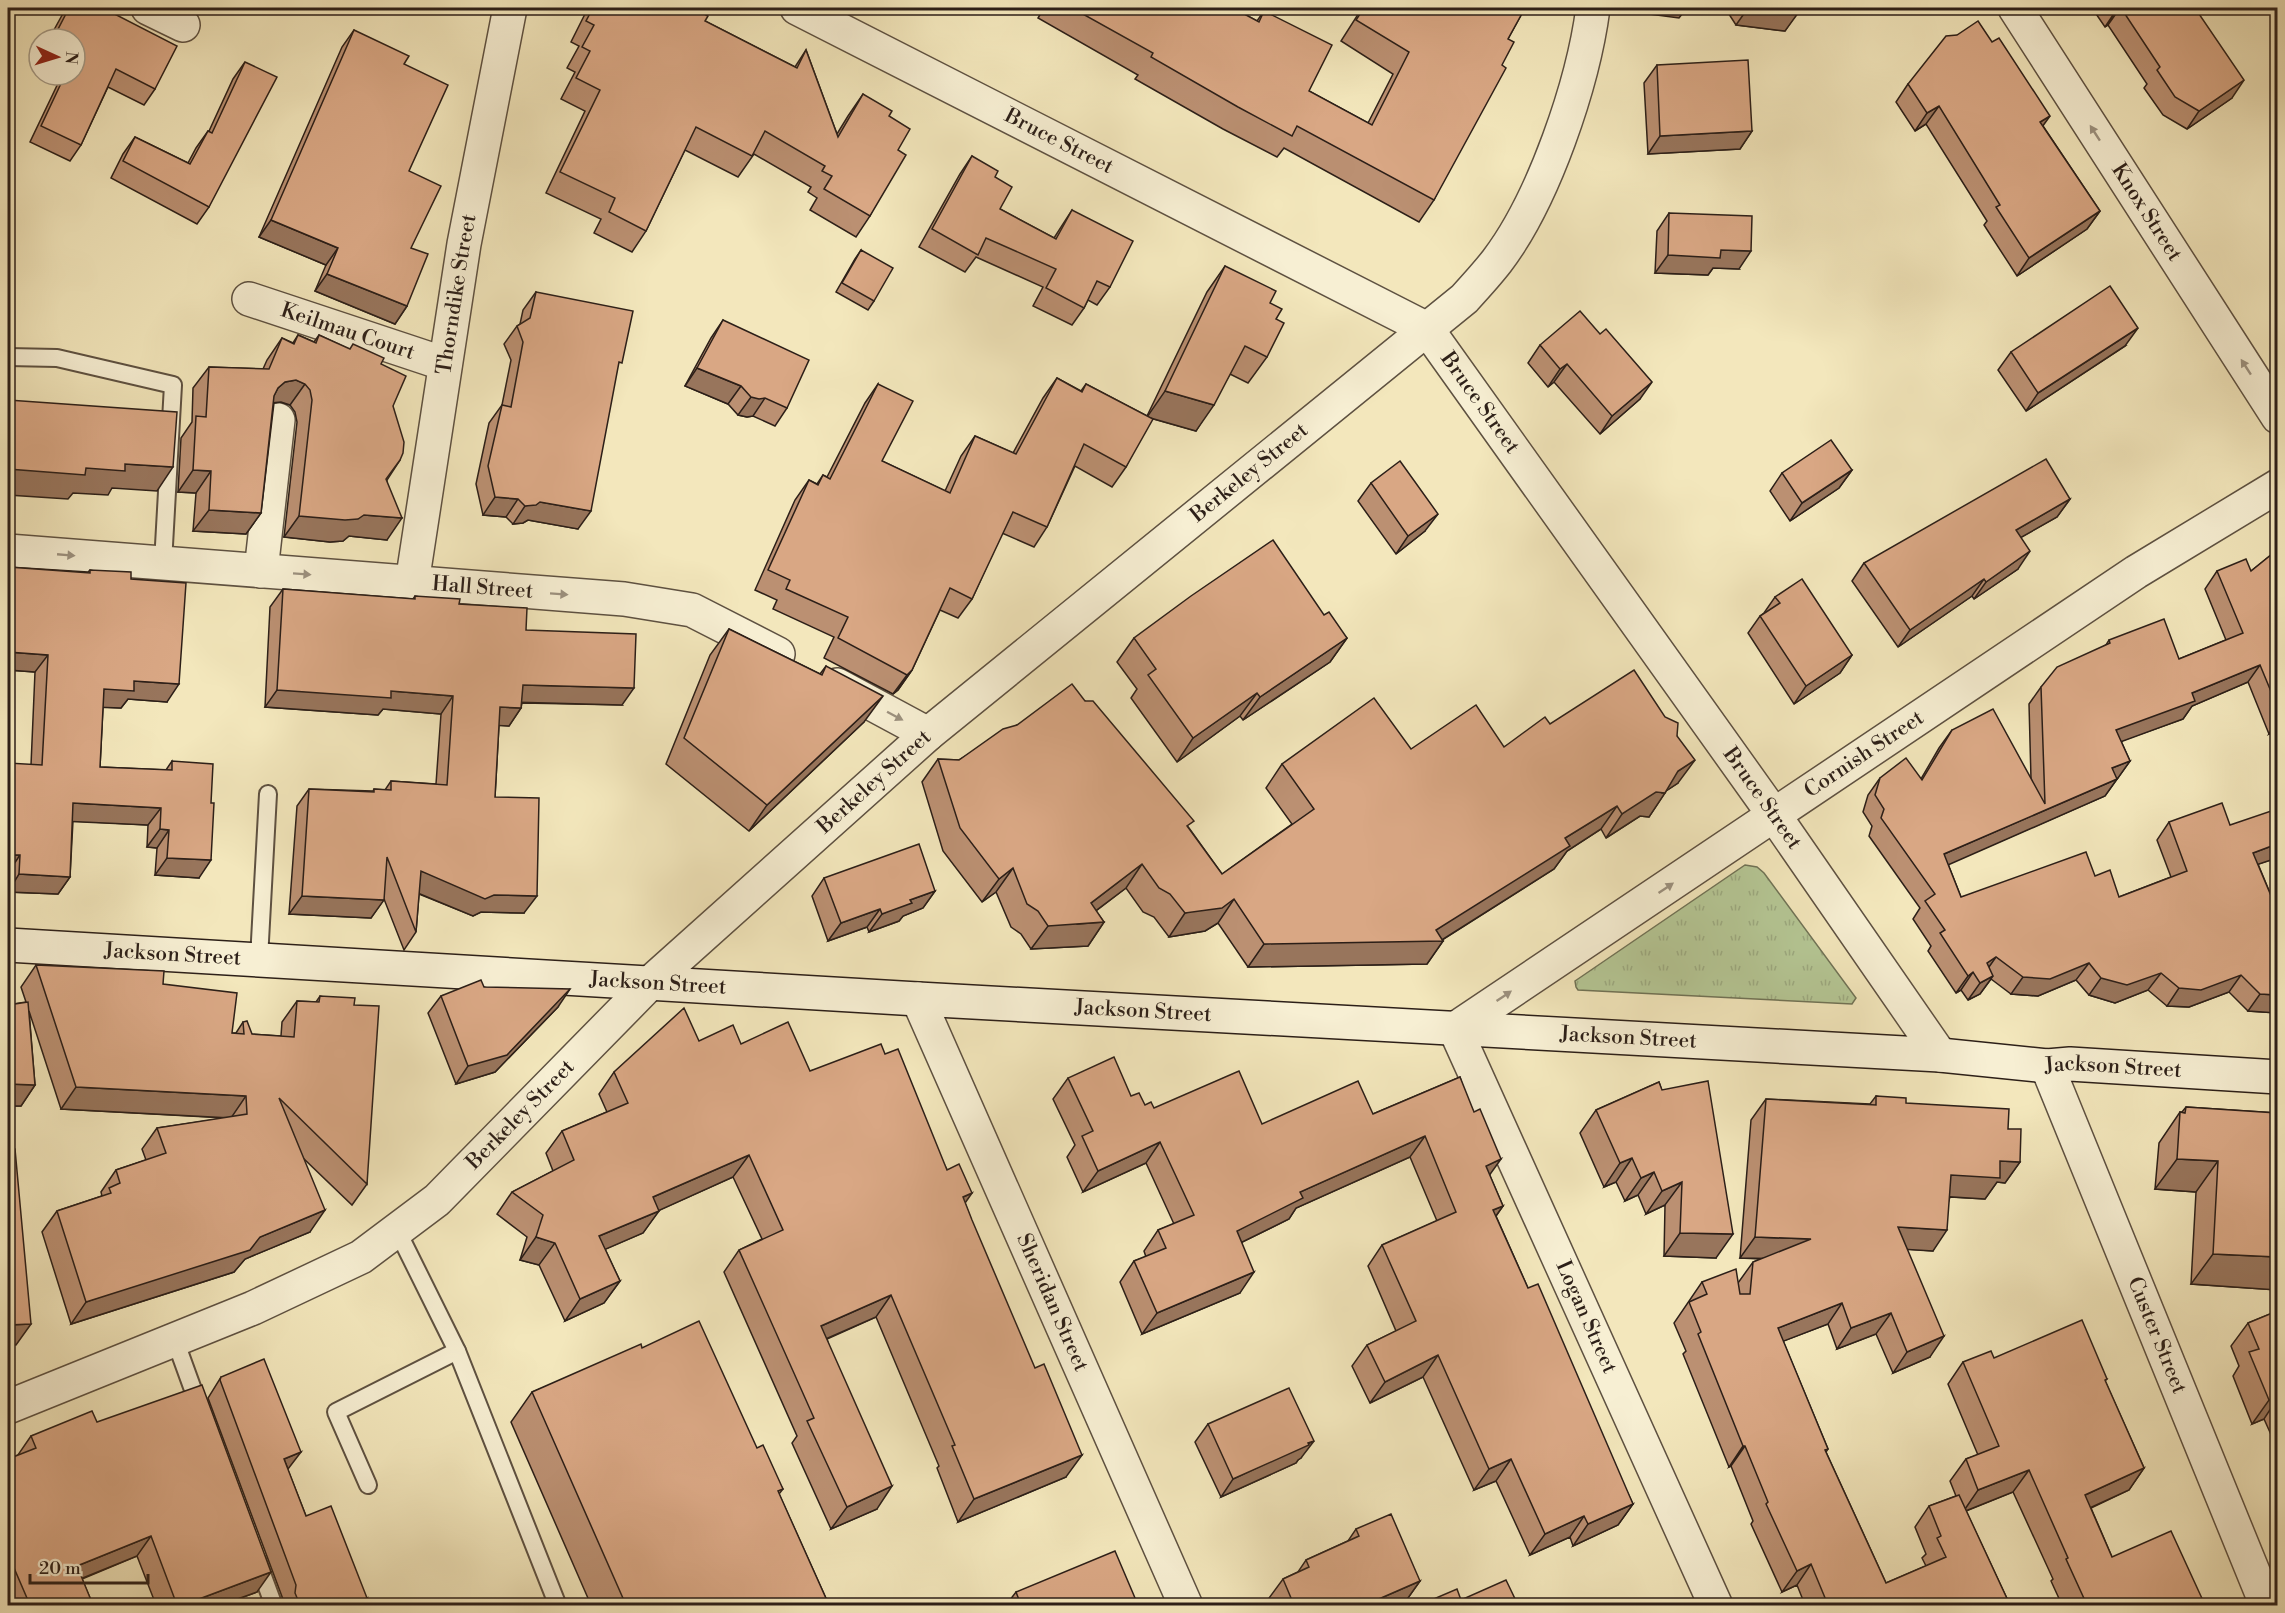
<svg xmlns="http://www.w3.org/2000/svg" width="2285" height="1613" font-family="'Libre Bodoni',serif">
  <style>
    .park { fill: url(#park-tufts); stroke: #707356; stroke-width: 1.5 }
    .lines { fill: none; stroke-linecap: round; stroke-linejoin: round }
    .service-casing { stroke: #5e5141; stroke-width: 20 }
    .minor-casing { stroke: #5e5141; stroke-width: 36 }
    .tertiary-casing { stroke: #5e5141; stroke-width: 36 }
    .secondary-casing { stroke: #2c1f18; stroke-width: 36 }
    .service { stroke: #f7efd3; stroke-width: 16 }
    .minor { stroke: #f7efd3; stroke-width: 33 }
    .tertiary { stroke: #f7efd3; stroke-width: 33 }
    .secondary { stroke: #f7efd3; stroke-width: 33 }
    .wall { fill: #bb9072; stroke: #2c1f18; stroke-width: 1.5 }
    .shaded-wall { fill: #98755c; stroke: #2c1f18; stroke-width: 1.5 }
    .building { fill: #d9a784; stroke: #2c1f18; stroke-width: 1.5 }
    .oneway { fill: #9c917f }
    .labels { text-anchor: middle; dominant-baseline: central; stroke-width: 4.5; stroke-linejoin: round; paint-order: stroke }
    .street-label { font-size: 21px; fill: #2c1f18; stroke: #f7efd3 }
  </style>
  <defs>
    <pattern id="park-tufts" width="24" height="20" patternUnits="userSpaceOnUse" patternTransform="scale(1.5)"><rect width="24" height="20" fill="#b5c795"/><path d="M3 7l-1-3M5 7V3M7 7l1-3M15 17l-1-3M17 17v-4M19 17l1-3" fill="none" stroke="#9caa80"/></pattern>
  </defs>
  <rect width="100%" height="100%" fill="#f3e7bc"/>
  <filter id="stains"><feTurbulence type="fractalNoise" baseFrequency=".00333" numOctaves="4"/><feColorMatrix values="0 0 0 0 .2 0 0 0 0 .09 0 0 0 0 .02 0 0 0 .5 -.17"/></filter>
  <radialGradient id="worn" r=".72"><stop offset=".6" stop-color="#630" stop-opacity="0"/><stop offset="1" stop-color="#630" stop-opacity=".3"/></radialGradient>
  <path class="park" d="M1745 865 1757 867 1764 873 1856 998 1852 1004 1578 990 1576 987 1575 981Z"/>
  <g class="lines">
    <g class="service-casing">
      <g id="service">
        <path d="M8 357 57 358 173 385 163 563"/>
        <path d="M259 959 268 794"/>
        <path d="M397 1230 457 1351 558 1606"/>
        <path d="M175 1340 200 1409"/>
        <path d="M368 1485 336 1412 457 1351"/>
        <path d="M257 1560 274 1606"/>
      </g>
    </g>
    <g class="minor-casing">
      <g id="minor">
        <path d="M148 8 183 25"/>
        <path id="s1" d="M797 8 1427 329 1774 815 1940 1055"/>
        <path id="s2" d="M2015 8 2278 417"/>
        <path id="s3" d="M249 299 445 364"/>
        <path id="s4" d="M8 551 624 599 692 610 778 654"/>
        <path d="M261 571 278 420"/>
        <path id="s5" d="M412 583 464 244 510 8"/>
        <path d="M837 685 928 734"/>
        <path id="s6" d="M918 999 1186 1606"/>
        <path id="s7" d="M2047 1066 2267 1606"/>
        <path id="s8" d="M1716 1606 1455 1029 2136 572 2278 486"/>
      </g>
    </g>
    <g class="tertiary-casing">
      <g id="tertiary">
        <path id="s9" d="M8 1407 253 1308 361 1257 437 1200 650 983 928 734 1464 299C1475 287 1487 274 1497 261 1544 199 1583 84 1593 8"/>
      </g>
    </g>
    <g class="secondary-casing">
      <g id="secondary">
        <path id="s10" d="M8 945 918 999 1940 1055 2047 1066 2070 1064 2278 1077"/>
      </g>
    </g>
    <use href="#service" class="service"/>
    <use href="#minor" class="minor"/>
    <use href="#tertiary" class="tertiary"/>
    <use href="#secondary" class="secondary"/>
  </g>
  <g class="wall">
    <path d="M66 8H69L155 89 144 105 108 87 81 145 70 161 30 142 62 75H75V39H49Z"/>
    <path d="M304 8H327L323 13 311 8 310 11Z"/>
    <path d="M588 8H692L705 21 795 67 806 50 837 134 848 116 863 94 889 116 898 150 870 216 856 237 810 210 817 198 808 192 811 187 754 154 738 177 685 150 646 231 632 252 594 233 601 219 546 193 585 111 561 99 575 72 567 68 579 46 571 42Z"/>
    <path d="M969 8H978L976 11Z"/>
    <path d="M1044 8H1233L1257 21 1264 11 1309 91 1368 123 1393 74 1341 41 1362 8H1525L1508 39 1434 200 1419 222 1284 148 1277 157 1223 129 1135 79 1138 75 1038 18Z"/>
    <path d="M1725 8H1800L1785 31 1736 25Z"/>
    <path d="M2092 8H2195L2232 98 2187 129 2163 115 2144 88 2147 84 2108 25 2105 27Z"/>
    <path d="M354 30 404 64 409 171 407 306 395 324 315 291 326 265 259 237 342 47Z"/>
    <path d="M245 62 209 207 197 224 111 178 123 154 135 137 188 163 196 148 208 131H209L233 79Z"/>
    <path d="M1657 65 1752 131 1740 149 1648 154 1644 83Z"/>
    <path d="M2277 72V85L2273 79Z"/>
    <path d="M1908 84 2043 126 2100 211 2087 229 2017 276 1984 225 1987 221 1926 124 1915 131 1896 102Z"/>
    <path d="M972 156 995 177 1000 209 1054 238 1072 210 1110 287 1097 305 1088 300 1084 308 1072 325 1033 306 1043 287 976 257 965 272 919 247 960 174Z"/>
    <path d="M1669 213 1739 269 1713 268 1708 275 1655 273 1657 231Z"/>
    <path d="M861 250 874 301 868 310 836 292 855 259Z"/>
    <path d="M1225 266 1270 303 1276 319 1267 357 1248 383 1230 374 1196 431 1150 418 1126 467 1112 487 1075 466 1047 527 1034 547 1002 533 972 599 958 618 940 610 912 670 898 690 893 694 824 658 834 637 773 609 777 600 755 590 795 500 809 480 817 484 823 475 827 477 865 403 878 384 882 461 945 491 961 456 975 436 1013 453 1043 398 1057 378 1081 391 1086 384 1147 416 1207 292Z"/>
    <path d="M536 292 617 370 578 529 528 520 523 523 513 524 506 517 483 515 476 484 489 423 502 405 511 360 504 344 517 326 520 324 523 310Z"/>
    <path d="M723 320 787 408 775 426 753 416 747 417 738 415 728 404 685 386 711 338Z"/>
    <path d="M298 335 314 342 319 335 381 364 393 406 400 460 387 480V540L349 536 343 541 330 542 284 537 297 422 295 412 290 405 281 402 274 403 261 513 246 534 193 531 196 493 178 492 181 438 192 422 193 388 209 367 263 369 267 360 282 338 293 343Z"/>
    <path d="M1540 345 1640 399 1600 434 1554 382 1548 387 1528 363Z"/>
    <path d="M2125 346 2026 411 1998 370 2011 352Z"/>
    <path d="M1852 470 1839 488 1790 521 1770 491 1782 473Z"/>
    <path d="M1371 483 1425 531 1396 554 1358 501Z"/>
    <path d="M2070 499 2057 517 2021 537 2018 569 1974 599 1972 596 1898 647 1852 581 1864 563Z"/>
    <path d="M2277 550V730L2269 734 2248 682 2192 706 2183 719 2121 741 2130 761 2105 796 1948 864 1961 897 2095 876 2119 897 2171 877 2157 840 2169 822 2230 825 2277 858 2258 864 2277 910V1013L2248 1011 2229 992 2189 1007 2167 1006 2148 990 2115 1003 2089 995 2076 980 2038 996 2011 994 1991 979 1980 994 1968 1000 1961 990 1956 993 1928 951 1931 946 1913 919 1920 908 1869 836 1872 826 1863 812 1868 795 1880 778 1921 779 1939 748 1952 730 2031 779 2029 704 2041 687 2106 645 2109 640 2179 659 2226 640 2205 589 2217 571H2251Z"/>
    <path d="M8 567 88 572 90 570 131 579 167 702 128 699 121 708 103 707 100 767 166 770 172 761 199 878 155 875 157 848 147 847 148 825 73 821 70 877 58 894 8 892V873L31 765 35 672 8 670Z"/>
    <path d="M283 589 413 599 415 596 459 604 526 630 622 705 522 703 521 708 509 726 499 725 495 797 524 913 481 912 473 916 419 894 416 932 404 950 384 899 371 918 289 914 297 806 309 789 373 791 374 789 385 790 391 781 436 784 441 714 383 709 378 715 265 707 270 607Z"/>
    <path d="M1775 597 1852 655 1840 673 1794 704 1748 633 1760 616 1764 613Z"/>
    <path d="M1324 615 1347 638 1330 662 1243 720 1240 716 1177 762 1131 698 1137 689 1117 662 1134 638Z"/>
    <path d="M729 629 820 674 826 666 864 722 749 831 666 764 710 655Z"/>
    <path d="M1085 701 1189 828 1222 874 1292 824 1266 788 1282 764 1411 749 1504 747 1550 724 1677 736 1678 783 1666 791 1649 817 1640 816 1606 838 1601 829 1567 851 1554 869 1442 940 1443 941 1427 964 1248 967 1218 923 1205 931 1169 937 1154 917 1143 912 1126 888 1096 911 1104 922 1088 946 1031 949 1021 934 1011 927 996 892 982 902 943 851 922 782 938 759 959 760 1017 725Z"/>
    <path d="M824 878 935 891 923 908 903 916 899 921 869 932 867 927 828 941 812 896Z"/>
    <path d="M36 965 163 984 232 1033H236L243 1022 252 1034 281 1036 282 1022 297 1001 316 1002 320 996 354 1005 367 1184 352 1205 304 1159 310 1232 245 1259 234 1272 71 1324 42 1232 57 1211 102 1196 101 1192 116 1170 146 1160 142 1149 157 1128 226 1118 61 1109 29 1011 35 1085 21 1106H8V1005L26 1002 21 987Z"/>
    <path d="M484 987 558 1007 495 1072 456 1084 428 1013 441 996Z"/>
    <path d="M699 1041 741 1044 810 1071 885 1054 965 1203 1066 1477 958 1522 937 1468 939 1466 876 1317 827 1339 877 1509 831 1529 792 1443 797 1436 724 1272 739 1250 762 1239 733 1177 659 1210 643 1233 605 1249 620 1281 604 1303 565 1321 539 1265 520 1260 527 1237 497 1214 512 1192 553 1171 546 1153 562 1131 607 1112 599 1094 614 1072Z"/>
    <path d="M1460 1077 1490 1176 1503 1206 1496 1216 1528 1288 1633 1504 1618 1525 1573 1546 1570 1537 1530 1555 1496 1481 1474 1490 1423 1377 1370 1403 1352 1366 1367 1345 1396 1331 1368 1266 1382 1245 1437 1221 1410 1157 1296 1208 1289 1219 1242 1242 1240 1293 1142 1334 1120 1282 1134 1261 1146 1257 1144 1251 1158 1230 1174 1224 1146 1163 1083 1192 1067 1157 1075 1145 1053 1099 1068 1078 1131 1096 1145 1105 1154 1108 1262 1124 1373 1114Z"/>
    <path d="M1659 1082 1716 1258 1664 1256 1665 1205 1646 1214 1638 1195 1625 1201 1616 1182 1604 1187 1580 1133 1596 1110Z"/>
    <path d="M1876 1096 2008 1129 2020 1162 2005 1183 1997 1182 1985 1199 1950 1197 1933 1251 1907 1249 1930 1357 1893 1373 1876 1334 1837 1349 1828 1324 1783 1341 1828 1449 1826 1452 1886 1583 1926 1566 1922 1558 1926 1554 1915 1527 1929 1506 1956 1496 1950 1481 1966 1459 1978 1455 1948 1384 1963 1362 1994 1358 2107 1379 2105 1381 2144 1468 2129 1490 2091 1508 2112 1557 2205 1605H2062L2051 1581 2053 1579 2013 1492 1966 1511 2010 1605H1805L1797 1585 1782 1592 1751 1524 1753 1521 1731 1466 1729 1467 1683 1354 1686 1351 1674 1323 1702 1282 1738 1283 1753 1262 1761 1259 1740 1258 1751 1120 1766 1099 1870 1104Z"/>
    <path d="M2186 1107 2277 1113V1290L2191 1284 2196 1192 2155 1189 2159 1143 2180 1112H2182Z"/>
    <path d="M2277 1311V1437L2273 1439 2264 1419 2252 1424 2233 1376 2239 1366 2231 1346 2248 1323Z"/>
    <path d="M642 1348 757 1448 783 1489 779 1494 829 1605H591L511 1422 532 1392Z"/>
    <path d="M221 1377 288 1470 306 1516 362 1605H284V1602L208 1398Z"/>
    <path d="M97 1422 257 1592 221 1605H156L137 1556 82 1579 93 1605H8V1459L18 1455 31 1436Z"/>
    <path d="M1208 1424 1301 1458 1298 1460 1296 1463 1221 1497 1195 1442Z"/>
    <path d="M1356 1529 1420 1581 1403 1605H1264L1283 1579 1298 1572 1306 1560 1348 1541Z"/>
    <path d="M1016 1592 1138 1605H1006Z"/>
  </g>
  <g class="shaded-wall">
    <path d="M1645 8H1687L1679 18 1641 13Z"/>
    <path d="M1748 8H1791L1801 9 1785 31 1736 25Z"/>
    <path d="M2120 8 2108 25 2105 27 2117 9Z"/>
    <path d="M2244 80 2232 98 2187 129 2199 111Z"/>
    <path d="M1939 106 1926 124 1915 131 1927 113Z"/>
    <path d="M2050 116 2037 134 2040 122Z"/>
    <path d="M1752 131 1740 149 1648 154 1660 136Z"/>
    <path d="M2100 211 2087 229 2017 276 2029 258Z"/>
    <path d="M271 220 338 248 326 265 259 237Z"/>
    <path d="M1721 250 1751 251 1739 269 1713 268 1708 275 1655 273 1668 255Z"/>
    <path d="M327 274 407 306 395 324 315 291Z"/>
    <path d="M2138 328 2125 346 2026 411 2038 393Z"/>
    <path d="M1567 364 1554 382 1548 387 1560 369Z"/>
    <path d="M697 368 741 386 728 404 685 386Z"/>
    <path d="M296 380 305 384 290 405 281 402 270 403 278 388 285 382Z"/>
    <path d="M1652 382 1640 399 1600 434 1612 416Z"/>
    <path d="M1165 391 1214 405 1196 431 1147 417Z"/>
    <path d="M751 397 765 398 753 416 747 417 738 415Z"/>
    <path d="M125 464 173 467 157 491 112 488 108 495 73 493 68 499 8 495V469L86 468Z"/>
    <path d="M193 470 211 471 196 493 178 492Z"/>
    <path d="M1852 470 1839 488 1790 521 1802 503Z"/>
    <path d="M495 497 518 499 506 517 483 515Z"/>
    <path d="M2070 499 2057 517 2004 547 2016 530Z"/>
    <path d="M540 502 591 511 578 529 528 520 523 523 513 524 525 506Z"/>
    <path d="M209 510 261 513 246 534 193 531Z"/>
    <path d="M1438 514 1425 531 1396 554 1408 536Z"/>
    <path d="M364 515 402 518 387 540 349 536 343 541 330 542 284 537 299 516Z"/>
    <path d="M2030 551 2018 569 1974 599 1986 582Z"/>
    <path d="M1984 579 1972 596 1898 647 1910 630Z"/>
    <path d="M1347 638 1330 662 1243 720 1260 697Z"/>
    <path d="M8 652 48 655 35 672 8 670Z"/>
    <path d="M1852 655 1840 673 1794 704 1806 686Z"/>
    <path d="M2260 665 2248 682 2192 706 2183 719 2104 748 2116 730 2192 693Z"/>
    <path d="M912 670 898 690 893 694 907 675Z"/>
    <path d="M134 681 179 684 167 702 128 699 121 708 91 707 104 689Z"/>
    <path d="M523 685 634 688 622 705 510 702Z"/>
    <path d="M277 690 391 691 453 696 441 714 383 709 378 715 265 707Z"/>
    <path d="M1257 693 1240 716 1177 762 1193 738Z"/>
    <path d="M883 696 864 722 749 831 767 805Z"/>
    <path d="M500 707 521 708 509 726 487 725Z"/>
    <path d="M2277 722V730L2269 734Z"/>
    <path d="M1695 760 1678 783 1663 793H1665L1649 817 1640 816 1606 838 1622 814 1678 771Z"/>
    <path d="M2130 761 2118 778 2100 786 2112 768Z"/>
    <path d="M2117 779 2105 796 1932 872 1944 854Z"/>
    <path d="M73 803 161 808 148 825 61 821Z"/>
    <path d="M1617 806 1601 829 1567 851 1554 869 1440 941H1443L1427 964 1248 967 1264 944 1436 930 1565 838Z"/>
    <path d="M160 829 169 830 157 848 147 847Z"/>
    <path d="M2277 844V858L2241 870 2253 853Z"/>
    <path d="M8 855H20L8 873Z"/>
    <path d="M167 858 211 860 199 878 155 875Z"/>
    <path d="M1142 864 1126 888 1078 924 1104 922 1088 946 1031 949 1048 926 1091 903Z"/>
    <path d="M1013 868 996 892 982 902 999 879Z"/>
    <path d="M421 871 494 895 537 896 524 913 481 912 473 916 408 889Z"/>
    <path d="M19 874 70 877 58 894 8 892Z"/>
    <path d="M935 891 923 908 903 916 899 921 869 932 882 914 910 900Z"/>
    <path d="M302 896 384 900 371 918 289 914Z"/>
    <path d="M1234 899 1218 923 1205 931 1169 937 1185 913Z"/>
    <path d="M880 909 867 927 828 941 841 923Z"/>
    <path d="M1996 957 1984 974 1987 963Z"/>
    <path d="M2089 963 2076 980 2038 996 2011 994 2023 977Z"/>
    <path d="M1973 972 1961 990 1956 993 1968 976Z"/>
    <path d="M2161 973 2148 990 2115 1003 2089 995 2101 978Z"/>
    <path d="M2241 975 2229 992 2189 1007 2167 1006 2179 988Z"/>
    <path d="M1993 976 1980 994 1968 1000 1980 983Z"/>
    <path d="M570 989 558 1007 495 1072 456 1084 468 1066Z"/>
    <path d="M2260 994 2277 995V1013L2248 1011Z"/>
    <path d="M8 1084 35 1085 21 1106H8Z"/>
    <path d="M76 1087 246 1096 231 1118 61 1109Z"/>
    <path d="M1425 1136 1410 1157 1296 1208 1289 1219 1222 1252 1237 1231 1300 1192Z"/>
    <path d="M1160 1142 1146 1163 1083 1192 1098 1171Z"/>
    <path d="M749 1155 733 1177 638 1220 653 1197Z"/>
    <path d="M1632 1158 1616 1182 1604 1187 1620 1163Z"/>
    <path d="M1501 1159 1486 1180V1166Z"/>
    <path d="M2177 1159 2218 1161 2196 1192 2155 1189Z"/>
    <path d="M2000 1161 2020 1162 2005 1183 1997 1182 1985 1199 1937 1196 1951 1175Z"/>
    <path d="M1654 1172 1638 1195 1625 1201 1641 1178Z"/>
    <path d="M1682 1182 1665 1205 1646 1214 1662 1191Z"/>
    <path d="M972 1193 956 1216 963 1197Z"/>
    <path d="M1503 1206 1488 1227 1493 1210Z"/>
    <path d="M325 1210 310 1232 245 1259 234 1272 71 1324 86 1302 260 1237Z"/>
    <path d="M659 1211 643 1233 583 1259 599 1236Z"/>
    <path d="M1898 1227 1947 1230 1933 1251 1883 1248Z"/>
    <path d="M1680 1233 1733 1234 1716 1258 1664 1256Z"/>
    <path d="M536 1237 555 1243 539 1265 520 1260Z"/>
    <path d="M1755 1237 1811 1239 1796 1259 1740 1258Z"/>
    <path d="M2213 1254 2277 1257V1290L2191 1284Z"/>
    <path d="M1254 1272 1240 1293 1142 1334 1157 1313Z"/>
    <path d="M620 1281 604 1303 565 1321 580 1299Z"/>
    <path d="M891 1295 876 1317 805 1348 821 1326Z"/>
    <path d="M1842 1303 1828 1324 1763 1349 1778 1328Z"/>
    <path d="M1891 1313 1876 1334 1837 1349 1851 1328Z"/>
    <path d="M31 1324 16 1345H8V1325Z"/>
    <path d="M1944 1336 1930 1357 1893 1373 1907 1352Z"/>
    <path d="M1438 1355 1423 1377 1370 1403 1385 1382Z"/>
    <path d="M2277 1396V1399L2264 1419 2252 1424 2269 1400Z"/>
    <path d="M2277 1432V1437L2273 1439Z"/>
    <path d="M1314 1441 1301 1458 1298 1460 1296 1463 1221 1497 1233 1479Z"/>
    <path d="M1743 1446H1745L1731 1466 1729 1467Z"/>
    <path d="M301 1452 288 1469 284 1459Z"/>
    <path d="M1082 1455 1066 1477 958 1522 974 1499Z"/>
    <path d="M1511 1459 1496 1481 1474 1490 1489 1469Z"/>
    <path d="M2144 1468 2129 1490 2070 1517 2085 1495Z"/>
    <path d="M2029 1470 2013 1492 1963 1512 1978 1490Z"/>
    <path d="M892 1486 877 1509 831 1529 847 1507Z"/>
    <path d="M1633 1504 1618 1525 1573 1546 1588 1524Z"/>
    <path d="M1584 1516 1570 1537 1530 1555 1545 1534Z"/>
    <path d="M151 1536 137 1556 63 1586 77 1566Z"/>
    <path d="M1811 1564 1797 1585 1782 1592 1797 1571Z"/>
    <path d="M271 1572 257 1592 221 1605H183Z"/>
    <path d="M1420 1581 1403 1605H1365Z"/>
    <path d="M367 1598 362 1605H348Z"/>
  </g>
  <g class="building">
    <path d="M69 8H103L177 46 155 89 116 69 81 145 41 126 65 75H75V55L78 49 75 48V39H58L54 37Z"/>
    <path d="M593 8H692L708 16 705 21 797 68 806 50 838 137 863 94 892 111 889 116 910 129 898 150 906 155 870 216 824 189 832 176 822 171 825 166 765 131 752 156 696 127 646 231 609 212 615 198 560 172 600 90 576 78 590 51 582 47 594 25 586 21Z"/>
    <path d="M1072 8H1233L1259 22 1264 11 1332 45 1309 91 1372 125 1409 52 1356 20 1364 8H1525L1508 39 1514 42 1502 65 1506 68 1434 200 1297 126 1292 136 1238 107 1151 57 1153 53Z"/>
    <path d="M2121 8H2195L2244 80 2199 111 2175 97 2157 70 2160 67Z"/>
    <path d="M1978 21 1992 42 1999 38 2050 116 2040 122 2100 211 2029 258 1996 207 2000 205 1939 106 1927 113 1908 84 1946 36 1957 35Z"/>
    <path d="M354 30 409 56 404 64 448 85 409 171 441 186 411 248 428 254 407 306 327 274 338 248 271 220Z"/>
    <path d="M1748 60 1752 131 1660 136 1657 65Z"/>
    <path d="M245 62 277 77 209 207 123 161 135 137 190 164 208 131 212 133Z"/>
    <path d="M972 156 998 171 995 177 1012 187 1000 209 1056 239 1072 210 1133 241 1110 287 1097 281 1084 308 1046 288 1056 269 986 238 978 255 932 229Z"/>
    <path d="M1669 213 1752 216 1751 251 1721 250 1720 258 1668 255Z"/>
    <path d="M861 250 893 268 874 301 842 283Z"/>
    <path d="M1225 266 1276 291 1270 303 1282 309 1276 319 1284 323 1267 357 1245 346 1214 405 1165 391Z"/>
    <path d="M2110 286 2138 328 2038 393 2011 352Z"/>
    <path d="M536 292 633 311 622 363 619 362 591 511 540 502 536 505 525 506 518 499 495 497 488 466 502 405 511 407 523 342 517 326 530 318Z"/>
    <path d="M1580 311 1600 334 1606 329 1652 382 1612 416 1567 364 1560 369 1540 345Z"/>
    <path d="M723 320 809 360 787 408 765 398 759 399 751 397 741 386 697 368Z"/>
    <path d="M298 335 316 343 319 335 350 349 353 344 384 358 381 364 406 376 393 406 404 442 403 453 400 460 386 479 402 518 364 515 358 519 345 520 299 516 312 400 310 390 305 384 296 380 285 382 278 388 274 396 261 513 209 510 211 471 193 470 196 416 206 417 209 367 269 369 282 338 294 344Z"/>
    <path d="M1057 378 1082 392 1086 384 1153 419 1126 467 1084 444 1047 527 1013 512 972 599 950 588 912 670 907 675 838 638 848 617 786 589 790 580 768 570 809 480 818 485 823 475 830 479 878 384 913 401 882 461 950 493 975 436 1016 454Z"/>
    <path d="M8 400 177 412 173 467 125 464V471L86 468 85 475 8 469Z"/>
    <path d="M1831 440 1852 470 1802 503 1782 473Z"/>
    <path d="M2046 459 2070 499 2016 530 2030 551 1986 582 1984 579 1910 630 1864 563Z"/>
    <path d="M1400 461 1438 514 1408 536 1371 483Z"/>
    <path d="M1273 540 1324 615 1329 612 1347 638 1260 697 1257 693 1193 738 1148 675 1156 669 1134 638 1191 596Z"/>
    <path d="M2277 550V706L2260 665 2192 693 2195 701 2116 730 2130 761 2112 768 2117 779 1944 854 1961 897 2086 852 2095 876 2110 870 2119 897 2187 871 2169 822 2222 803 2230 825 2277 809V844L2253 853 2277 910V995L2260 994 2241 975 2201 990 2179 988 2161 973 2127 985 2101 978 2089 963 2050 979 2023 977 1996 957 1987 963 1993 976 1980 983 1973 972 1968 976 1940 933 1945 930 1925 901 1935 894 1881 818 1884 809 1875 795 1880 778 1906 758 1922 780 1952 730 1993 709 2045 804 2041 687 2057 667 2110 643 2109 640 2164 619 2179 659 2243 633 2217 571 2246 559 2251 571Z"/>
    <path d="M8 567 90 573V570L131 572V579L186 583 179 684 134 681V691L104 689 100 767 172 770V761L213 764 211 803H214L211 860 167 858 169 830 160 829 161 808 73 803 70 877 19 874 20 855H8V763L42 765 48 655 8 652Z"/>
    <path d="M1802 579 1852 655 1806 686 1760 616 1780 603 1775 597Z"/>
    <path d="M283 589 415 599V596L460 599 459 604 527 608 526 630 636 634 634 688 523 685 521 708 500 707 495 797 539 798 537 896 494 895 485 899 421 871 416 932 387 857 384 900 302 896 309 789 374 792V789L391 790V781L447 785 453 696 391 691V698L277 690Z"/>
    <path d="M729 629 822 675 826 666 883 696 767 805 684 738Z"/>
    <path d="M1634 670 1665 717 1678 723 1677 736 1695 760 1678 771 1665 793 1656 792 1622 814 1617 806 1565 838 1570 846 1436 930 1443 941 1264 944 1234 899 1222 908 1185 913 1170 894 1159 888 1142 864 1091 903 1104 922 1048 926 1038 911 1027 904 1013 868 999 879 960 828 938 759 959 760 1003 729 1017 725 1072 684 1085 701H1093L1194 821 1187 826 1222 874 1314 809 1282 764 1374 698 1411 749 1476 705 1504 747 1545 717 1550 724Z"/>
    <path d="M919 844 935 891 910 900 912 903 882 914 880 909 841 923 824 878Z"/>
    <path d="M36 965 164 971 163 984 237 993 232 1033 244 1034 243 1022 247 1021 252 1034 294 1037 297 1001 319 1002 320 996 355 998 354 1005 379 1006 367 1184 279 1098 325 1210 260 1237 250 1250 86 1302 57 1211 111 1193 109 1188 120 1183 116 1170 166 1153 157 1128 247 1114 246 1096 76 1087Z"/>
    <path d="M481 980 484 987 570 989 507 1055 468 1066 441 996Z"/>
    <path d="M28 1002 35 1085 8 1084V1005Z"/>
    <path d="M684 1008 699 1041 733 1025 741 1044 788 1022 810 1071 881 1044 885 1054 898 1049 947 1170 959 1164 972 1193 963 1197 972 1220 1035 1368 1044 1364 1082 1455 974 1499 952 1446 955 1445 891 1295 821 1326 892 1486 847 1507 807 1421 814 1418 739 1250 783 1230 749 1155 653 1197 659 1211 599 1236 620 1281 580 1299 555 1243 536 1237 543 1215 512 1192 574 1160 562 1131 628 1103 614 1072Z"/>
    <path d="M1114 1057 1131 1096 1139 1093 1145 1105 1151 1102 1154 1108 1239 1071 1262 1124 1358 1081 1373 1114 1460 1077 1474 1112 1480 1109 1501 1159 1486 1166 1503 1206 1493 1210 1528 1288 1538 1284 1633 1504 1588 1524 1584 1516 1545 1534 1511 1459 1489 1469 1438 1355 1385 1382 1367 1345 1416 1321 1382 1245 1456 1212 1425 1136 1300 1192 1303 1198 1237 1231 1254 1272 1157 1313 1134 1261 1166 1248 1158 1230 1194 1215 1160 1142 1098 1171 1082 1136 1093 1131 1068 1078Z"/>
    <path d="M1708 1081 1733 1234 1680 1233 1682 1182 1662 1191 1654 1172 1641 1178 1632 1158 1620 1163 1596 1110 1659 1082 1662 1090Z"/>
    <path d="M1876 1096 1906 1098V1103L2009 1109 2008 1129H2021L2020 1162 2000 1161V1178L1951 1175 1947 1230 1898 1227 1944 1336 1907 1352 1891 1313 1851 1328 1842 1303 1778 1328 1828 1449 1825 1450 1886 1583 1946 1557 1937 1538 1941 1536 1929 1506 1959 1495 2010 1605H1828L1811 1564 1797 1571 1766 1504 1768 1502 1745 1446H1743L1698 1334 1701 1332 1689 1302 1707 1294 1702 1282 1736 1269 1740 1294H1750L1753 1262 1811 1239 1755 1237 1766 1099 1876 1105Z"/>
    <path d="M2186 1107 2277 1113V1257L2213 1254 2218 1161 2177 1159 2180 1112 2185 1113Z"/>
    <path d="M15 1149 31 1324 8 1325V1150Z"/>
    <path d="M2277 1311V1396L2269 1400 2249 1352 2259 1349 2248 1323Z"/>
    <path d="M2082 1320 2107 1379 2105 1380 2144 1468 2085 1495 2112 1557 2171 1531 2205 1605H2087L2066 1559 2068 1558 2029 1470 1978 1490 1966 1459 1999 1446 1963 1362 1991 1351 1994 1358Z"/>
    <path d="M699 1321 757 1448 763 1445 783 1489 778 1491 829 1605H626L532 1392 641 1344 642 1348Z"/>
    <path d="M264 1359 301 1452 284 1459 306 1516 331 1506 367 1598 348 1605H330L329 1603 324 1605H300L295 1593 296 1585 220 1380 221 1377Z"/>
    <path d="M202 1385 271 1572 183 1605H177L151 1536 77 1566 93 1605H30L11 1561 8 1562V1459L36 1448 31 1436 92 1411 97 1422Z"/>
    <path d="M1289 1388 1314 1441 1308 1443 1309 1445 1233 1479 1208 1424Z"/>
    <path d="M1391 1514 1420 1581 1365 1605H1294L1283 1579 1309 1567 1306 1560 1359 1536 1356 1529Z"/>
    <path d="M1115 1551 1138 1605H1021L1016 1592Z"/>
    <path d="M1506 1580 1518 1605H1423L1422 1604 1457 1589 1461 1600Z"/>
    <path d="M1609 1601 1611 1605H1598Z"/>
  </g>
  <defs><path id="oneway-solid" d="M-6-.8H1V-3.2L6.5 0L1 3.2V.8H-6Z" transform="scale(1.5)"/></defs>
  <g class="oneway">
    <use href="#oneway-solid" transform="translate(2095 133) rotate(-123)"/>
    <use href="#oneway-solid" transform="translate(2246 367) rotate(-123)"/>
    <use href="#oneway-solid" transform="translate(66 555) rotate(5)"/>
    <use href="#oneway-solid" transform="translate(302 574) rotate(4)"/>
    <use href="#oneway-solid" transform="translate(559 594) rotate(4)"/>
    <use href="#oneway-solid" transform="translate(895 716) rotate(28)"/>
    <use href="#oneway-solid" transform="translate(1666 888) rotate(-34)"/>
    <use href="#oneway-solid" transform="translate(1504 996) rotate(-34)"/>
  </g>
  <g class="labels">
    <g class="street-label">
      <text stroke="none"><textPath href="#s1" startOffset="294">Bruce Street</textPath></text>
      <text stroke="none"><textPath href="#s2" startOffset="243">Knox Street</textPath></text>
      <text stroke="none"><textPath href="#s5" startOffset="292">Thorndike Street</textPath></text>
      <text stroke="none"><textPath href="#s3" startOffset="104">Keilmau Court</textPath></text>
      <text stroke="none"><textPath href="#s1" startOffset="798">Bruce Street</textPath></text>
      <text stroke="none"><textPath href="#s9" startOffset="1570">Berkeley Street</textPath></text>
      <text stroke="none"><textPath href="#s4" startOffset="476">Hall Street</textPath></text>
      <text stroke="none"><textPath href="#s8" startOffset="1126">Cornish Street</textPath></text>
      <text stroke="none"><textPath href="#s9" startOffset="1084">Berkeley Street</textPath></text>
      <text stroke="none"><textPath href="#s1" startOffset="1284">Bruce Street</textPath></text>
      <text stroke="none"><textPath href="#s10" startOffset="165">Jackson Street</textPath></text>
      <text stroke="none"><textPath href="#s10" startOffset="651">Jackson Street</textPath></text>
      <text stroke="none"><textPath href="#s10" startOffset="1137">Jackson Street</textPath></text>
      <text stroke="none"><textPath href="#s10" startOffset="1623">Jackson Street</textPath></text>
      <text stroke="none"><textPath href="#s10" startOffset="2109">Jackson Street</textPath></text>
      <text stroke="none"><textPath href="#s9" startOffset="598">Berkeley Street</textPath></text>
      <text stroke="none"><textPath href="#s6" startOffset="332">Sheridan Street</textPath></text>
      <text transform="translate(1586 1317) rotate(66)">Logan Street</text>
      <text stroke="none"><textPath href="#s7" startOffset="291">Custer Street</textPath></text>
    </g>
  </g>
  <rect width="2285" height="1613" fill="none" stroke="#f3e7bc" stroke-width="30"/>
  <rect x="9" y="9" width="2267" height="1595" fill="none" stroke="#2c1f18" stroke-width="3"/>
  <rect x="15" y="15" width="2255" height="1583" fill="none" stroke="#2c1f18" stroke-width="1.5"/>
  <g transform="translate(57 57) rotate(94)"><circle r="28" fill="#f7efd3" stroke="#a69c88" stroke-width="1.5"/>
  <path d="M0-4.5L10 22L0 15L-10 22Z" fill="#8f2418"/>
  <text y="-9" font-size="16" font-weight="bold" text-anchor="middle" fill="#2c1f18">N</text>
  </g>
  <path d="M30 1574v9h118v-9" fill="none" stroke="#2c1f18" stroke-width="3"/>
  <text x="39" y="1574" font-size="18" fill="#2c1f18" stroke="#f7efd3" stroke-width="4.5" paint-order="stroke">20 m</text>
  <rect width="100%" height="100%" filter="url(#stains)"/>
  <rect width="100%" height="100%" fill="url(#worn)"/>
</svg>
